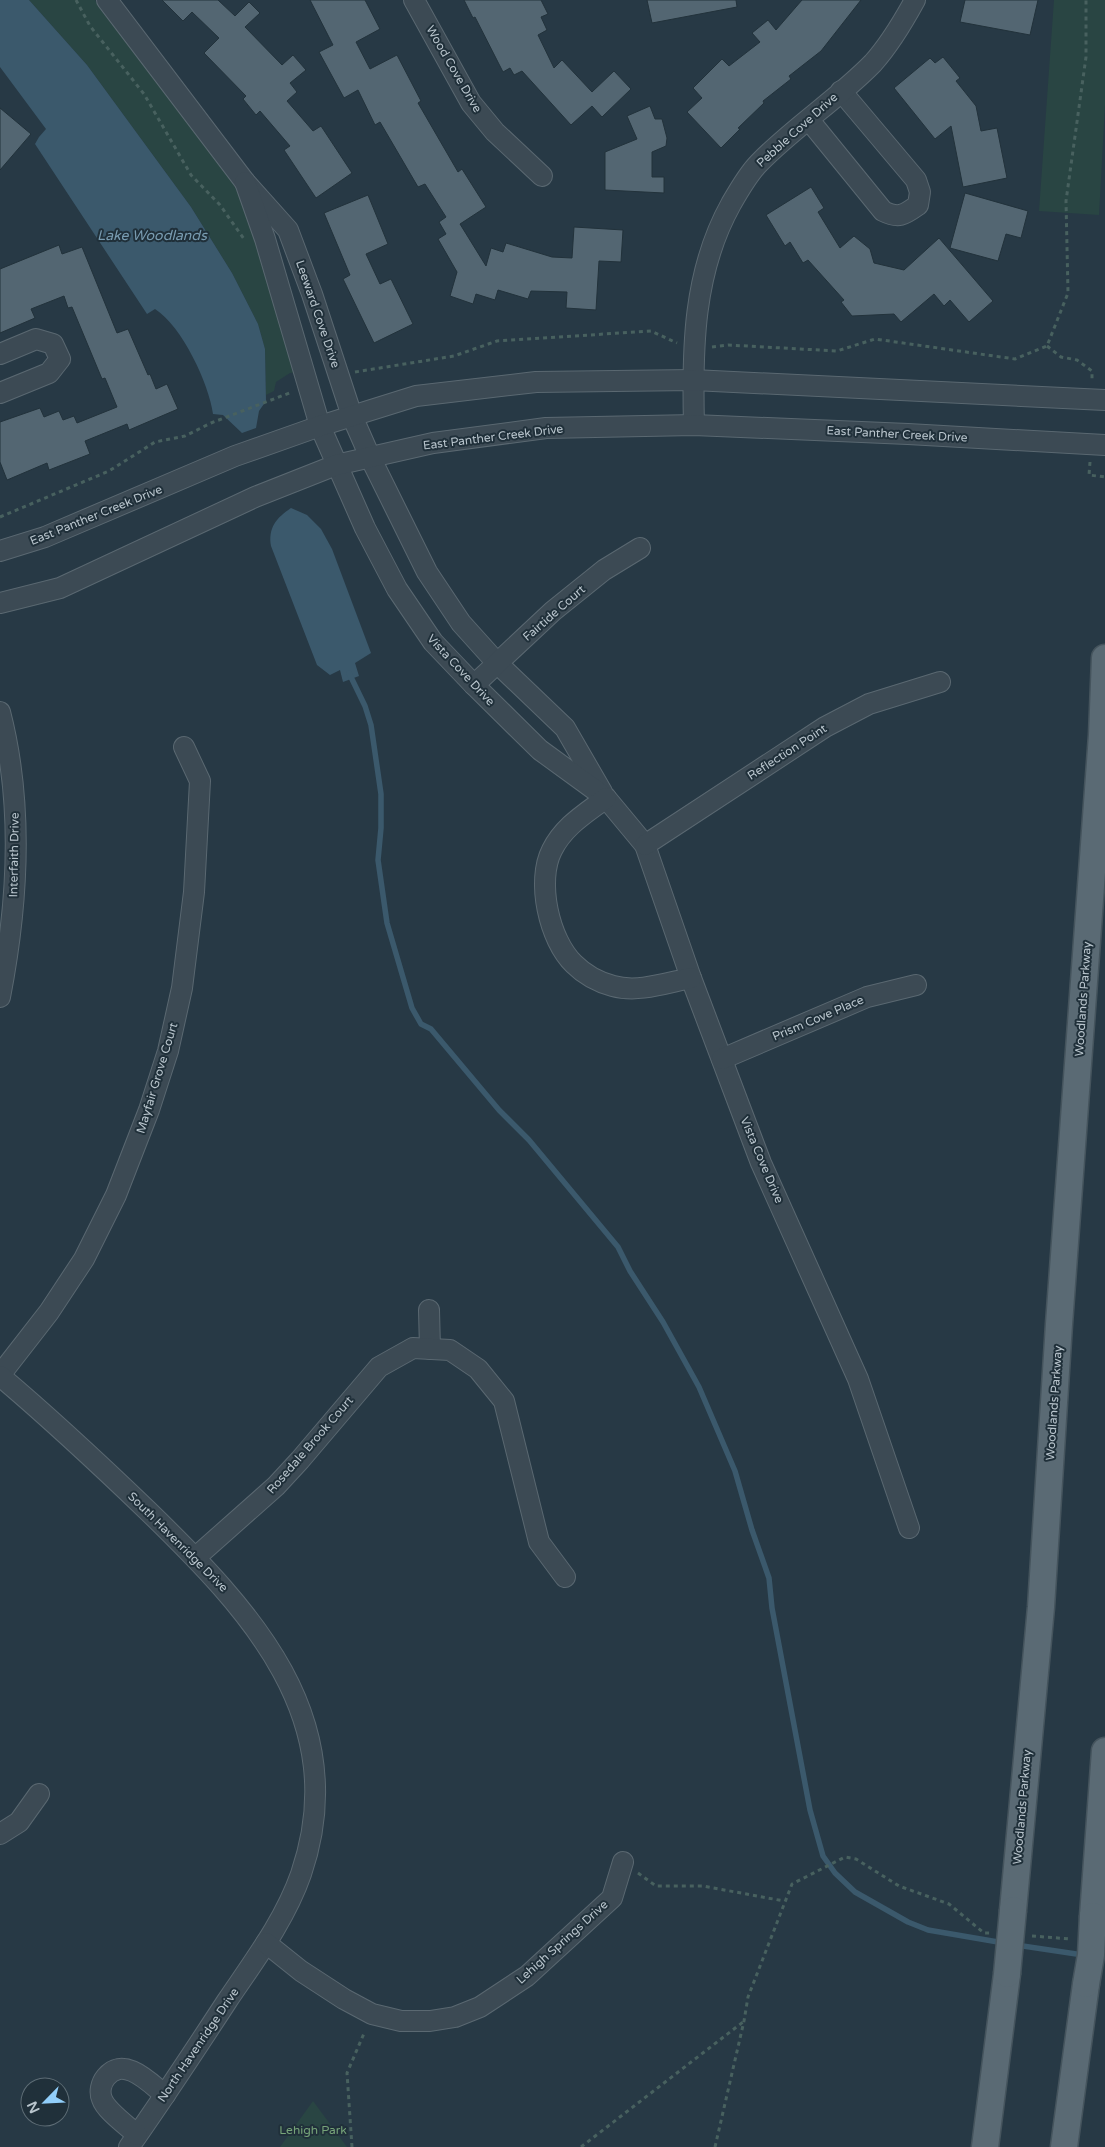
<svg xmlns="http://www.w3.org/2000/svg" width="1105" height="2147" font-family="'Varela Round',sans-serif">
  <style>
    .green { fill: #294543 }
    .water { fill: #3b596c }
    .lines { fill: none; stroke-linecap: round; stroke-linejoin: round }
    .stream { stroke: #3b596c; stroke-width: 5.5 }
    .building { fill: #536672; stroke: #22323b }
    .minor-casing { stroke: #5a6871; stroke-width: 22 }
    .major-casing { stroke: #45545d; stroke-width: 29 }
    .path { stroke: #48615f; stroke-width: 3; stroke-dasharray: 4 4; stroke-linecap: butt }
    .minor { stroke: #3c4a54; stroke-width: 20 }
    .major { stroke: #5a6a74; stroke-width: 26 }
    .major-bridge-casing { stroke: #45545d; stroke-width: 29; stroke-linecap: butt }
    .major-bridge { stroke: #5a6a74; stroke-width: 26 }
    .labels { text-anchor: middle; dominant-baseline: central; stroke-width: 4; stroke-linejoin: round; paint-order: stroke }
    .street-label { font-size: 12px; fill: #b9c5cd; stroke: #20303a }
    .park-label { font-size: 12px; fill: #77a479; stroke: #20303a }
    .water-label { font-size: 14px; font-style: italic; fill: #799cb1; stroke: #20303a }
  </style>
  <rect width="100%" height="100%" fill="#273945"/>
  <g class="green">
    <path d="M29 0H95L103 13 209 146 233 183 253 225 297 372 290 373 276 382 274 391 266 395 265 349 258 324 232 273 191 207 87 65Z"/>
    <path d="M1054 0H1105V105L1099 215 1039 211Z"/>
    <path d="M313 2101 347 2147H280Z"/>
  </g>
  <g class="water">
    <path d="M0 0H29L87 65 191 207 232 273 258 324 265 349 266 401 259 411 256 428 242 433 223 415 213 414C209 384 182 326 155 309L147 314 35 144 39 137 46 129 0 67Z"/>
    <path d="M291 508 307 515 321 529 332 549 371 653 355 663 359 676 343 682 340 670 330 675 317 665 271 546C268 528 276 518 291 508Z"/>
  </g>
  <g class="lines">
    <g class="stream">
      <path d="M349 673 365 706 371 725 381 794V828L378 860 387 923 412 1008 421 1024 431 1029 499 1110 529 1140 618 1247 630 1271 663 1322 699 1387 735 1471 752 1530 769 1578 772 1608 810 1810 823 1856 835 1873 855 1892 908 1922 928 1930 1004 1943"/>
      <path d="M1016 1945 1083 1955"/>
    </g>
  </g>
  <g class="building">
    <path d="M162 0H218L235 16 249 2 260 13 245 27 282 65 293 55 306 70 290 83 297 92 287 101 313 131 321 126 352 173 316 198 284 150 290 146 260 111 256 115 243 99 246 96 204 53 219 38 192 12 183 21Z"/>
    <path d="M310 0H365L380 29 356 42 370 69 397 55 421 101 418 103 458 172 462 169 486 207 460 224 486 266 491 248 503 252 506 243 552 257 572 258 574 227 623 230 621 262 599 261 596 310 566 308 567 292 531 291 528 299 498 290 495 300 476 294 473 304 450 296 457 272 438 239 446 234 439 222 446 217 425 184 418 187 380 122 375 125 358 90 344 98 319 52 333 45Z"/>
    <path d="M464 0H541L548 14 541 17 547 30 538 35 554 68 562 60 592 92 614 71 631 89 602 117 592 106 571 125 522 71 514 75 510 68 503 72 475 17 473 18Z"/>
    <path d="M647 0H736L737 7 652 23Z"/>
    <path d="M802 0H861L821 51 789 76 791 79 763 101 764 103 738 128 740 129 721 148 687 112 702 98 693 88 722 59 729 66 760 42 752 33 768 20 776 30Z"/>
    <path d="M965 0H1038L1030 35 960 22Z"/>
    <path d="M943 57 960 78 956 81 976 106 981 131 997 128 1007 178 963 187 951 126 935 139 894 88 930 58 935 63Z"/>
    <path d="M650 106 655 119H662L667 138 666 146 652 152V177H664V193L605 190V152L637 139 627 116Z"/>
    <path d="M0 108 31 134 0 170Z"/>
    <path d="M811 187 824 208 818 212 840 248 854 236 870 249 874 263 904 270 939 238 993 301 969 322 950 300 944 306 934 294 901 322 894 314 852 316 841 302 844 300 808 260 803 263 790 242 785 246 766 215Z"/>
    <path d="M965 193 1028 211 1021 238 1006 234 998 261 950 248Z"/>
    <path d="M368 195 388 244 366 254 380 284 391 279 413 324 374 343 343 279 350 275 324 213Z"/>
    <path d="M59 245 62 254 82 247 117 333 128 329 148 375 150 374 156 389 167 384 178 409 129 430 127 424 85 441 90 454 49 470 47 463 7 480 0 462V422L40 408 44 417 59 411 63 420 74 416 77 423 117 407 105 378 102 379 72 307 68 308 64 296 31 309 35 318 0 333V269Z"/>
  </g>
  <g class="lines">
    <g class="minor-casing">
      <g id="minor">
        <path d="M107 0 245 182 288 230 312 294 352 416 370 457 427 572 461 623 497 663 565 728 602 792"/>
        <path d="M414 0 471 103 495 132 542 176"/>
        <path d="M809 120 883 211C899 219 904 215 918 205L920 192 916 180 841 91"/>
        <path d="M245 182 265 239 320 426 365 528 397 589 433 642 474 685 540 750 606 798 645 845 691 978 761 1163 858 1379 909 1528"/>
        <path d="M0 354 36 339 53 344 60 359 49 373 0 393"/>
        <path d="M694 425C692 349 693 272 731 204 739 190 748 174 759 163 794 127 838 99 873 63 890 44 903 22 915 0"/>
        <path d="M0 551 45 537 235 456 320 426 416 396 536 382 693 380 1105 400"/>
        <path d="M0 603 60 588 255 497 336 465 433 443 546 428 694 425 908 434 1105 445"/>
        <path d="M474 685 553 611 604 570 640 548"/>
        <path d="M0 712C24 805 18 904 0 997"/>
        <path d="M606 798C585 814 564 826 552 850 536 881 549 940 574 964 584 974 598 982 613 986 638 993 666 983 691 978"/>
        <path d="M645 845 825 727 869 704 940 682"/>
        <path d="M722 1059 867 997 916 985"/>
        <path d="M429 1310 430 1349"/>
        <path d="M0 1375 49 1312 84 1259 116 1195 149 1110 168 1051 182 988 194 892 200 781 184 747"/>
        <path d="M0 1376C51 1419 99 1464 147 1510 250 1610 354 1719 301 1874 285 1920 254 1961 227 2001 195 2050 163 2099 129 2147"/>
        <path d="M196 1557 276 1486 300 1460 379 1367 413 1348 450 1350 478 1369 504 1401 539 1542 565 1577"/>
        <path d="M0 1834 19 1822 39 1794"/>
        <path d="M266 1943 301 1971 344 1999 372 2014 401 2021H430L455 2017 480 2007 527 1976 612 1898 623 1862"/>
        <path d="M137 2135C128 2126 106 2111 102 2099 99 2092 101 2083 106 2077 124 2055 150 2083 165 2095"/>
      </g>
    </g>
    <g class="major-casing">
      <g id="major">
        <path d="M1013 1910 1041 1607 1059 1324 1102 735 1105 658"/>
        <path d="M1093 1916 1105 1751"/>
        <path d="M985 2147 1007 1974"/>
        <path d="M1064 2147 1086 1984"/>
      </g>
    </g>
    <g class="path">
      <path d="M76 0 90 26 144 94 191 175 220 205 244 239"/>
      <path d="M1047 346 1061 357 1077 360 1092 371V380"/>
      <path d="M712 347 728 345 837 351 875 339 1015 359 1047 346 1068 293 1066 201 1086 57V0"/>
      <path d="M355 372 454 356 497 341 651 331 677 343"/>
      <path d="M1090 462 1089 475 1105 477"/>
      <path d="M0 517 109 471 155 442 185 436 211 423 292 392"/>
      <path d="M638 1873 656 1886H703L784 1901"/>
      <path d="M1032 1936 1071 1939"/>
      <path d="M352 2147 347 2073 365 2031"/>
      <path d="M581 2147 743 2022"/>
      <path d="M715 2147 744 2021 748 1997 792 1884 845 1857 856 1859 899 1886 949 1904 984 1933H991"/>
    </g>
    <use href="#minor" class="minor"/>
    <use href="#major" class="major"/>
    <g class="major-bridge-casing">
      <g id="major-bridge">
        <path d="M1007 1974 1013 1910"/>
        <path d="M1086 1984 1091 1955 1093 1916"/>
      </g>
    </g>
    <use href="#major-bridge" class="major-bridge"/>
  </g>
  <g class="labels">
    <g class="street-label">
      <text transform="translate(454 69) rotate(60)">Wood Cove Drive</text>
      <text transform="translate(797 130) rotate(-42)">Pebble Cove Drive</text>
      <text transform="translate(318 314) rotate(71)">Leeward Cove Drive</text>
      <text transform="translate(897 434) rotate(3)">East Panther Creek Drive</text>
      <text transform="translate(493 437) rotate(-7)">East Panther Creek Drive</text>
      <text transform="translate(96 515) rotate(-22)">East Panther Creek Drive</text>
      <text transform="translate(554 613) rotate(-41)">Fairtide Court</text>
      <text transform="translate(461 670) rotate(47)">Vista Cove Drive</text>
      <text transform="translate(787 752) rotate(-33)">Reflection Point</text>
      <text transform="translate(14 855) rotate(-89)">Interfaith Drive</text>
      <text transform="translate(1083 999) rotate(-86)">Woodlands Parkway</text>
      <text transform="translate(818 1018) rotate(-23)">Prism Cove Place</text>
      <text transform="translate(157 1078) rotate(-73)">Mayfair Grove Court</text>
      <text transform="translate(762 1160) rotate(67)">Vista Cove Drive</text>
      <text transform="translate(1054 1403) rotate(-86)">Woodlands Parkway</text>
      <text transform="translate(310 1445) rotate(-49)">Rosedale Brook Court</text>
      <text transform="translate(178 1542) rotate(45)">South Havenridge Drive</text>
      <text transform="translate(1022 1807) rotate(-85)">Woodlands Parkway</text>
      <text transform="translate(562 1942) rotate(-42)">Lehigh Springs Drive</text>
      <text transform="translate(198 2045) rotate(-56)">North Havenridge Drive</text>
    </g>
    <g class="park-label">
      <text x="313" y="2130">Lehigh Park</text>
    </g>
    <g class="water-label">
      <text x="152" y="235">Lake Woodlands</text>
    </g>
  </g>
  <g transform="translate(45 2102) rotate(246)"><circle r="24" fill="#20303a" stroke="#5d6c75"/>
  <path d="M0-4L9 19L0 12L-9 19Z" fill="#91cefa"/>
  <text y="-8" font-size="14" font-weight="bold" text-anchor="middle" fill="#b9c5cd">N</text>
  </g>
</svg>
